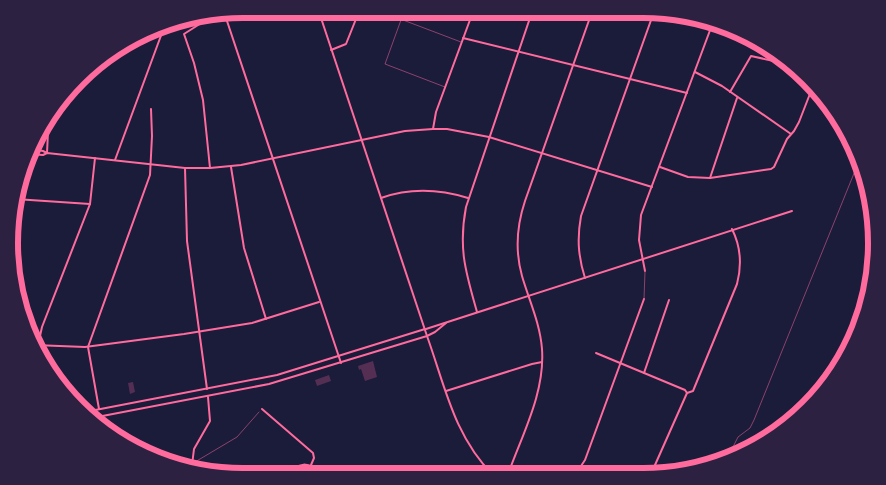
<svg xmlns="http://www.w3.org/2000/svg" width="886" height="485" font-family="Merriweather,serif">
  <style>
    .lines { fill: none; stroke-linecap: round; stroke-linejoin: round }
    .stream { stroke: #12122b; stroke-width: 1 }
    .building { fill: #542f53 }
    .path { stroke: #ff6b9d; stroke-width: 0.5 }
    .service { stroke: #ff6b9d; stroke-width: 0.5 }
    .minor { stroke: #ff6b9d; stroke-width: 2 }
    .tertiary { stroke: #ff6b9d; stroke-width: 2 }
    .secondary { stroke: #ff6b9d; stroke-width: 2.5 }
    .rim { fill: none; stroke: #ff6b9d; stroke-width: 6 }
  </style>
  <rect width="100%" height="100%" fill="#1b1b3a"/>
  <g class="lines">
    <path class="stream" d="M41 140V129"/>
  </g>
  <g class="building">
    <path d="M373 361 377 377 365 381 361 369 359 370 358 366Z"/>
    <path d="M329 375 331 381 317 386 315 380Z"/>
    <path d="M133 382 135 392 130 394 128 383Z"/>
  </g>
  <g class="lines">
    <g class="path">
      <path d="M730 453 738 437 750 428 754 420 859 161"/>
      <path d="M195 462 237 437 259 412"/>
    </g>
    <g class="service">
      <path d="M405 9 385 64 445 87"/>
      <path d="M403 20 461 42"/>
      <path d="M644 299 645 272"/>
    </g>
    <g class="minor">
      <path d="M224 12 341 363"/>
      <path d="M463 38 687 93"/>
      <path d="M331 50 346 44 360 9"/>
      <path d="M95 63 96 69"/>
      <path d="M695 72 722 86 791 134"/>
      <path d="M730 92 751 56 787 64"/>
      <path d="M433 129 436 112 474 9"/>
      <path d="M32 149 43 151 47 153"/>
      <path d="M47 153 49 111"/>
      <path d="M29 154 43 155 47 153 185 168H210L241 165 405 131 433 129H447L489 137 652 187"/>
      <path d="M115 160 166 22"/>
      <path d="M231 167 244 248 266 319"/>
      <path d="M660 167 688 177 710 178 771 169 774 167 787 139 794 131 799 122 813 86"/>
      <path d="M185 168 187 241 207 389"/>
      <path d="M210 168 203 100 194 63 184 34 217 13"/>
      <path d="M710 178 737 98"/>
      <path d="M381 198C409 188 439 189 468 198"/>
      <path d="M15 199 90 204"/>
      <path d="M645 271 639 240 641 215 712 25"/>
      <path d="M585 278C578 256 577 238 581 216L655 9"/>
      <path d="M477 312C466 273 458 249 466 207L533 9"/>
      <path d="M446 323 435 332 427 336C445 386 454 436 493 475"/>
      <path d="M426 329 792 211"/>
      <path d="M34 345 85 347 184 334 252 323 319 302"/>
      <path d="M596 353 685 390 687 393"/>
      <path d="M42 356 40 336 42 327 90 204 95 158"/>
      <path d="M644 373 669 300"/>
      <path d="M446 391 532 364 542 362"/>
      <path d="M99 409 88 347 150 175 152 136 151 109"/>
      <path d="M262 409 313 453 314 458 311 465"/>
      <path d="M192 465 194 449 210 421 208 397"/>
      <path d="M651 474 687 393 693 391 737 284C742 265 741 247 732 229"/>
      <path d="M505 475 510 469C524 431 545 391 542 349 540 323 529 300 522 276 515 251 517 225 525 201L593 9"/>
      <path d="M575 475 585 460 644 299"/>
      <path d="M282 476C300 462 307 460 325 475"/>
    </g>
    <g class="tertiary">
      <path d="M85 412 277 375 425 329"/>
      <path d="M92 418 269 384 427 336 318 9"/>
    </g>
    <g class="secondary">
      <path d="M15 197 19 178"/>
      <path d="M11 237 21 197 26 161"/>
    </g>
  </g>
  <path d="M0 0H886V485H0ZM243 18H643A225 225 0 0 1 868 243V243A225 225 0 0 1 643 468H243A225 225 0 0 1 18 243V243A225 225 0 0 1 243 18Z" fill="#2d2142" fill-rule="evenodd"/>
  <path class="rim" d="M243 18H643A225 225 0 0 1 868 243V243A225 225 0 0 1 643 468H243A225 225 0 0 1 18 243V243A225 225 0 0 1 243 18Z"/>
</svg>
